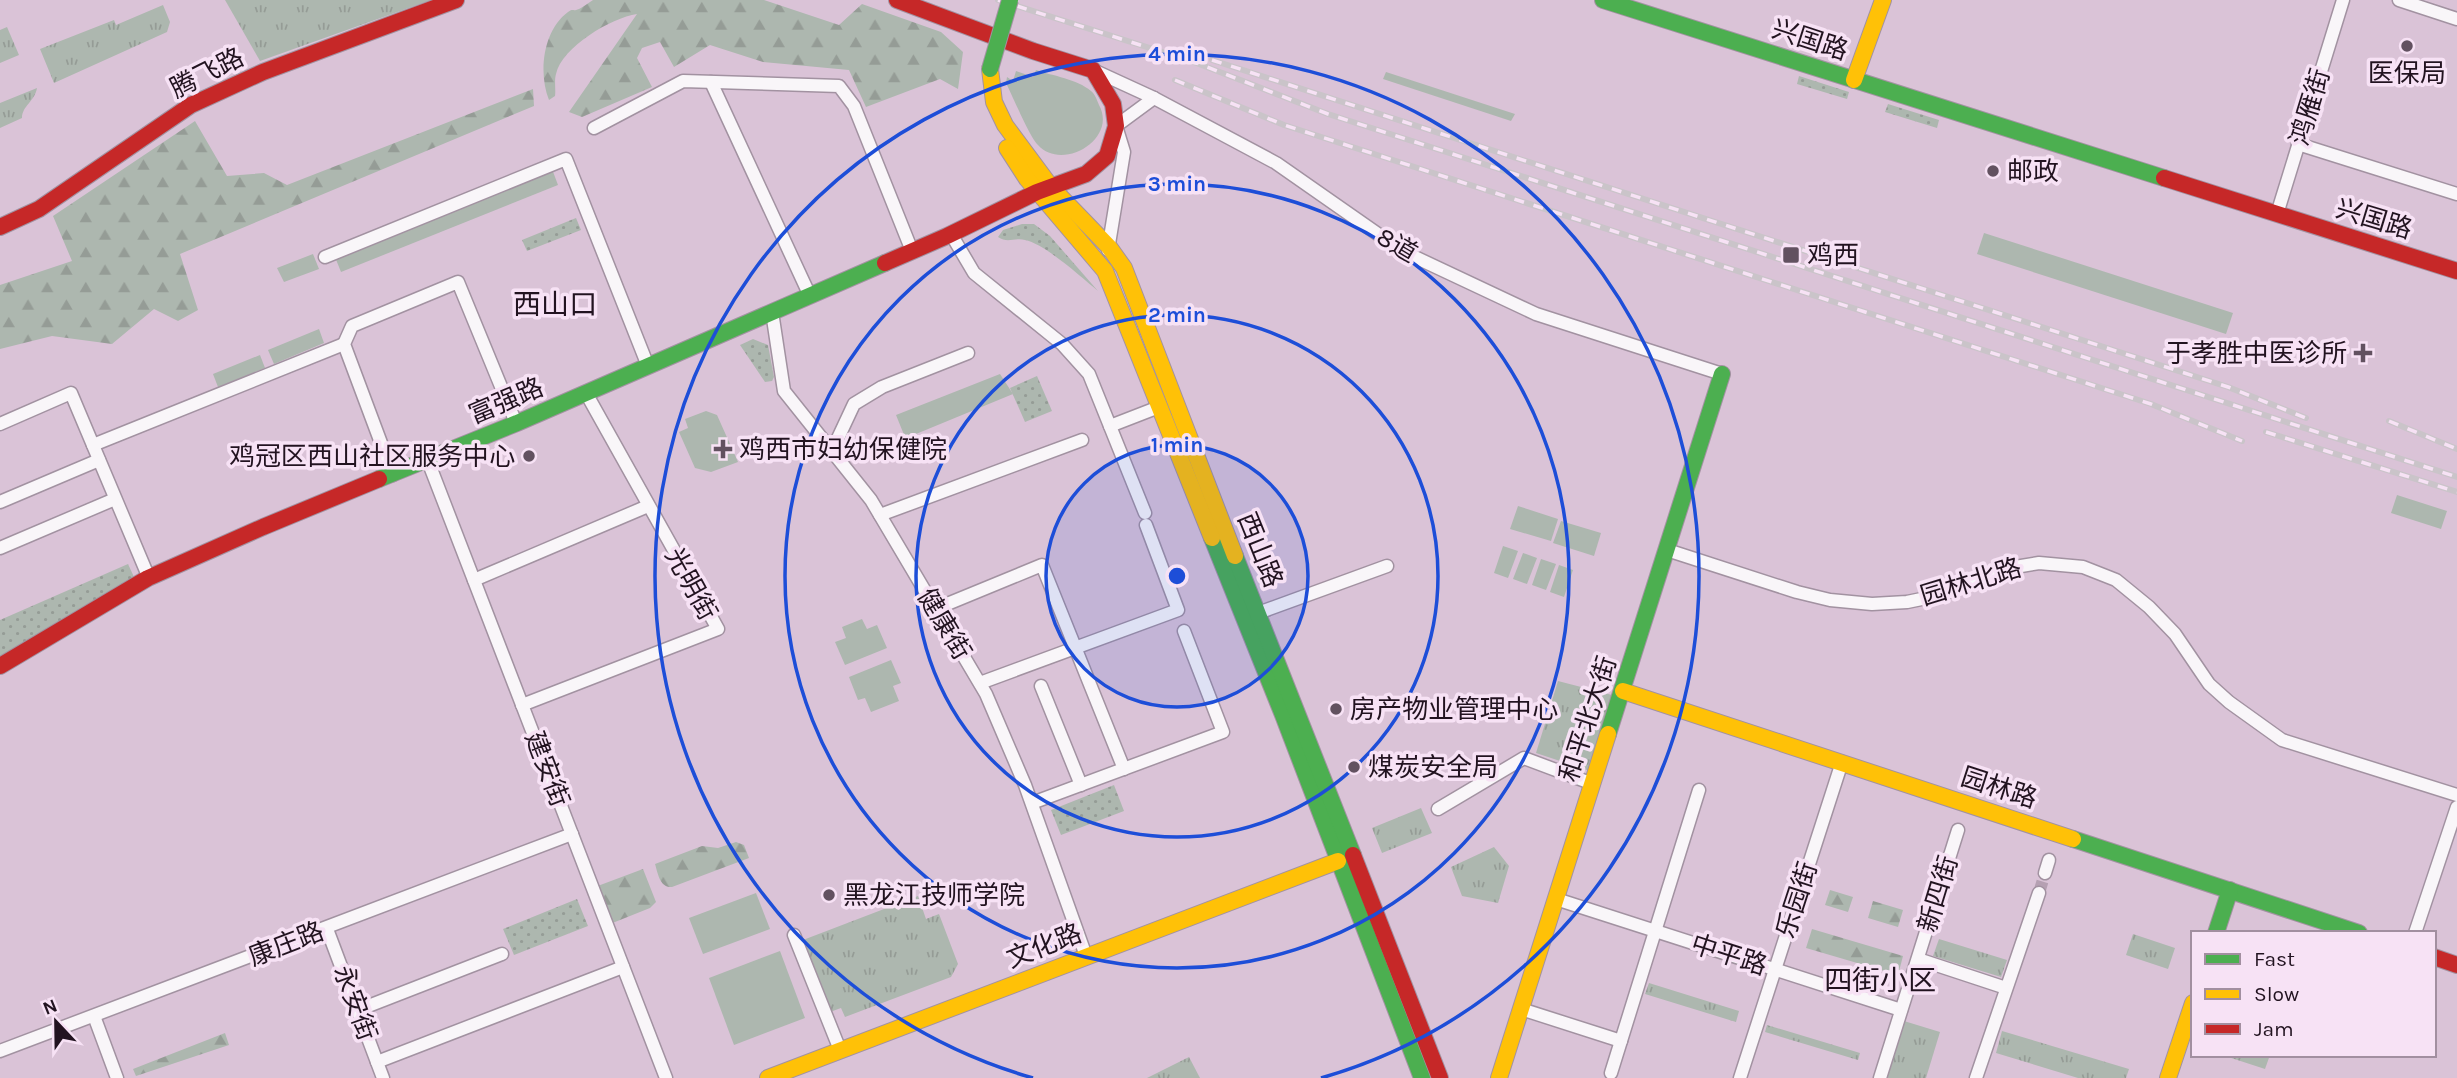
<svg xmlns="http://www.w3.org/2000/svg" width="2457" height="1078" font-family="Karla,'Noto Sans SC',sans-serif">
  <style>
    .grass { fill: url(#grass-dots) }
    .forest { fill: url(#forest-firs) }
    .park { fill: url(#park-tufts) }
    .garden { fill: #adb7af }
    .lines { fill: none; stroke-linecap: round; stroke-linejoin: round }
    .street-tunnel { stroke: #b5a0b2; stroke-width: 12; stroke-dasharray: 12 6; stroke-linecap: butt }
    .street-casing { stroke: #a292a1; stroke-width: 15 }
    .fast-casing { stroke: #a292a1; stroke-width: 18 }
    .slow-casing { stroke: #a292a1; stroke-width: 18 }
    .jam-casing { stroke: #a292a1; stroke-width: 18 }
    .street { stroke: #f9f6f9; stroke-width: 12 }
    .fast { stroke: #4caf50; stroke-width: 16 }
    .slow { stroke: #ffc107; stroke-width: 16 }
    .jam { stroke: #c62828; stroke-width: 16 }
    .rail-casing { stroke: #cac4c9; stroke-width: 6 }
    .rail { stroke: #f7e2f5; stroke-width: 3.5; stroke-dasharray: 10; stroke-linecap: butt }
    .fast-bridge-casing { stroke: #a292a1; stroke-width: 18; stroke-linecap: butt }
    .fast-bridge { stroke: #4caf50; stroke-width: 16 }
    .ring { fill: none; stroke: #1d4ed8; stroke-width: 3.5 }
    .poi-dot { fill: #625160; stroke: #f7e2f5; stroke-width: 2.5 }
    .labels { text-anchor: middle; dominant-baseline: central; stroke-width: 7; stroke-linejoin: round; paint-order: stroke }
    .street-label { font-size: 26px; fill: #221320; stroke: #f7e2f5 }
    .poi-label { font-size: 26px; fill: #221320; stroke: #f7e2f5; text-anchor: start }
    .neighbourhood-label { font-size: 28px; fill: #221320; stroke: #f7e2f5 }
    .centre { fill: #1d4ed8; stroke: #f7e2f5; stroke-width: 3.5 }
    .ring-label { font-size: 21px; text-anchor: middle; font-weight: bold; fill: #1d4ed8; stroke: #f7e2f5; stroke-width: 7; stroke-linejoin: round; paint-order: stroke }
  </style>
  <defs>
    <pattern id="grass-dots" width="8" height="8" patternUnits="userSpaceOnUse" patternTransform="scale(1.75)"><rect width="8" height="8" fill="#adb7af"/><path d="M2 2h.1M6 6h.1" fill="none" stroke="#959c96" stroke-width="1.8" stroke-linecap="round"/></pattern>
    <pattern id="forest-firs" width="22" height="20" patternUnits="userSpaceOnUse" patternTransform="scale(1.75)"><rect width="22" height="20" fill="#adb7af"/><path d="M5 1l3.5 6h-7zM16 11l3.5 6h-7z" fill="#959c96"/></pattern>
    <pattern id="park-tufts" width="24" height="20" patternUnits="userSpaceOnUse" patternTransform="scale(1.75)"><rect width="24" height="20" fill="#adb7af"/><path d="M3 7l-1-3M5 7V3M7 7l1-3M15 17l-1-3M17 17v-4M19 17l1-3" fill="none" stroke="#959c96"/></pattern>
  </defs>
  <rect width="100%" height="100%" fill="#dac3d7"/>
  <g class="grass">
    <path d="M1799 76 1849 92 1847 99 1797 84Z"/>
    <path d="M1888 104 1939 120 1937 128 1885 112Z"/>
    <path d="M576 218 581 230 527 251 522 240Z"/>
    <path d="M1022 224H1034L1050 236 1098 291C1081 277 1045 244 1025 240 1015 237 1008 244 998 237L1003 230Z"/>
    <path d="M753 339 768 345 774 377 772 381 765 382 740 345Z"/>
    <path d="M1037 376 1052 411 1025 422 1010 388Z"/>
    <path d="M128 564 134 577 0 657V620Z"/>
    <path d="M1114 785 1124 811 1061 835 1051 810Z"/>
    <path d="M577 899 588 926 514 955 503 929Z"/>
  </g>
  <g class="forest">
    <path d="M593 0H764L839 25 862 4 941 32 963 52 958 89 940 79 866 107 849 70 763 62 710 45 674 67 660 42 642 48 637 58 652 87 582 117 569 112 637 14C611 18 562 47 556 74 554 81 556 90 555 96L549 100C538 73 543 30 568 12 574 8 572 12 579 9 583 7 588 3 593 0Z"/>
    <path d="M533 89 534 106 180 254 198 310 178 321 154 309 112 344 52 336 0 349V285L72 261 53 216 195 121 227 176 264 173 287 185Z"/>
    <path d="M736 842 744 845 749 858 672 887C660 888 658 874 655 864L702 846 718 848Z"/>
    <path d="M643 869 656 902 650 908 610 924 595 887Z"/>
    <path d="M1830 890 1853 897 1848 912 1825 905Z"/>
    <path d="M1873 901 1903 910 1898 927 1868 918Z"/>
    <path d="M1812 929 1903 956 1898 975 1806 948Z"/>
    <path d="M225 1033 229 1045 136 1076 133 1069Z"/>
  </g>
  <g class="park">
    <path d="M225 0H431L260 61Z"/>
    <path d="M163 5 170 22 167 32 54 83 40 49 114 20 116 25Z"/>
    <path d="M7 27 19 55 0 63V30Z"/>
    <path d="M37 88C35 101 22 106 22 118L0 128V103Z"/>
    <path d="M1558 681 1612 695 1590 771 1536 753Z"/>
    <path d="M1421 808 1432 833 1382 853 1372 828Z"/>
    <path d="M1494 847 1509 866 1498 903 1462 896 1451 867Z"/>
    <path d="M918 896 926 919 939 914 958 964 951 977 845 1017 841 1008 830 1012 803 940Z"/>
    <path d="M2133 934 2175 948 2168 969 2126 955Z"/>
    <path d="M1939 939 2007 960 2001 977 1933 956Z"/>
    <path d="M1649 983 1739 1011 1736 1022 1645 994Z"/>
    <path d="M1904 1021 1940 1032 1926 1078H1887Z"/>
    <path d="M1767 1025 1860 1053 1858 1060 1765 1032Z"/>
    <path d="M2002 1031 2129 1069 2126 1078H2078L1996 1053Z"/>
    <path d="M2222 1055H2270L2265 1069Z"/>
    <path d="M1189 1057 1200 1078H1147Z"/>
  </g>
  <g class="garden">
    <path d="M1036 70C1053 76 1077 79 1091 91 1095 94 1097 100 1099 105 1118 139 1062 172 1038 145 1029 136 1013 97 1006 83L1007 77 1013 81 1016 71 1033 77Z"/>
    <path d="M1386 72 1515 114 1511 121 1383 79Z"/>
    <path d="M552 169 558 185 341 272 335 257Z"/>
    <path d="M1984 233 2233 313 2226 334 1977 254Z"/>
    <path d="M313 254 319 269 284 282 277 268Z"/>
    <path d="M319 329 324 343 274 364 268 350Z"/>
    <path d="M260 355 265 368 218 387 213 374Z"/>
    <path d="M1000 374 1013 394 916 434 923 452 913 457 896 415Z"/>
    <path d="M706 411 717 415 738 462 711 472 695 468 679 432 688 428 685 419Z"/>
    <path d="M2397 495 2447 511 2441 529 2391 513Z"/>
    <path d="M1518 506 1558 519 1551 541 1510 529Z"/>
    <path d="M1561 521 1601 533 1594 556 1553 543Z"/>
    <path d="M1503 546 1518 551 1508 578 1494 573Z"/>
    <path d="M1523 553 1537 558 1527 584 1513 579Z"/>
    <path d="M1541 559 1556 564 1546 590 1532 585Z"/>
    <path d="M1559 565 1573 570 1564 597 1550 592Z"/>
    <path d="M862 619 867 629 877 625 887 648 845 665 835 642 846 638 842 627Z"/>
    <path d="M891 660 901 683 893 686 899 701 871 712 865 698 858 700 849 677Z"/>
    <path d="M756 893 770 929 703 954 689 918Z"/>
    <path d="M780 951 805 1018 734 1045 709 978Z"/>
  </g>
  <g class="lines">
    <path class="street-tunnel" d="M2039 893 2045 873"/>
    <g class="street-casing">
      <g id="street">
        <path d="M2399 0 2457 19"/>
        <path d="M1093 70 1154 98 1276 163 1402 251 1536 314 1722 374"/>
        <path d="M711 82 810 296"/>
        <path d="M594 128 683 81 839 86 854 106 912 251"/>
        <path d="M2298 144 2457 194"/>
        <path d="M2277 214 2343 0"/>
        <path d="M951 234 974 273 1062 344 1089 374 1145 513"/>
        <path d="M1108 250 1124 152 1116 126 1154 98"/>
        <path d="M325 257 566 159 648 366"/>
        <path d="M772 312 784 391 871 500 986 694 1025 785 1086 956"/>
        <path d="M0 424 71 393 149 578"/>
        <path d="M1110 426 1159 407"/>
        <path d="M93 445 344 344"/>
        <path d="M832 451 854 404 882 387 968 353"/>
        <path d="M428 461 666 1078"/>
        <path d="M393 475 344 344 352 326 458 282 516 423"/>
        <path d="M0 502 99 460"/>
        <path d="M880 515 1082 440"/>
        <path d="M0 548 115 499"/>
        <path d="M1667 550 1797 592 1830 600 1872 604 1907 602 1941 595 2009 568 2039 563 2083 567 2116 580 2149 607 2175 634 2209 684 2229 702 2282 740 2457 795"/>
        <path d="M474 580 648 506"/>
        <path d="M935 609 1042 565 1124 769"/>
        <path d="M1258 613 1387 566"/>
        <path d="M980 683 1178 610 1146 525"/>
        <path d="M1041 686 1081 785"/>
        <path d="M522 705 718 629 586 393"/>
        <path d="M1032 803 1223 732 1184 631"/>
        <path d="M1438 809 1524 758 1593 784"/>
        <path d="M2045 873 2049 860"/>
        <path d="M1556 899 1901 1010"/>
        <path d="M327 929 383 1078"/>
        <path d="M2415 933 2457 807"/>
        <path d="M794 935 840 1050"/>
        <path d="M1918 959 2006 988"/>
        <path d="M1521 1009 1621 1041"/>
        <path d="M358 1010 502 954"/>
        <path d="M94 1016 117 1078"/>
        <path d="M0 1051 572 834"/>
        <path d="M377 1062 623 967"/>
        <path d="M1611 1073 1699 790"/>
        <path d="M1740 1078 1842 762"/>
        <path d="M1880 1078 1958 830"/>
        <path d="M1976 1078 2039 893"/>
      </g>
    </g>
    <g class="fast-casing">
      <g id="fast">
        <path d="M1603 0 2164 178"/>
        <path d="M379 479 517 423 885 263"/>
        <path d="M1212 538 1283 715 1422 1078"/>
        <path d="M1235 556 1353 855"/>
        <path d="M1608 734 1722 374"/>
        <path d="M2073 839 2359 933"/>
        <path d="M2216 933 2230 890"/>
      </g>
    </g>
    <g class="slow-casing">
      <g id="slow">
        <path d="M990 69 994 102 1005 125 1051 187 1109 247 1124 268 1235 556"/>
        <path d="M1854 80 1883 0"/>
        <path d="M1007 148 1027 179 1105 271 1212 538"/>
        <path d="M1623 691 2073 839"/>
        <path d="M768 1078 1338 861"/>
        <path d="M1499 1078 1608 734"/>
        <path d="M2168 1078 2193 1003"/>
      </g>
    </g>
    <g class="jam-casing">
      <g id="jam">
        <path d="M2164 178 2457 271"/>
        <path d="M0 227 39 209 191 105 263 72 456 0"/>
        <path d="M885 263 947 236 1037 192 1086 174 1107 156 1116 126 1113 104 1093 70 1033 51 897 0"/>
        <path d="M0 666 148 578 263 527 379 479"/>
        <path d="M1353 855 1440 1078"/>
        <path d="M2434 957 2457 965"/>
      </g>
    </g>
    <use href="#street" class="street"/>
    <use href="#fast" class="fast"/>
    <use href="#slow" class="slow"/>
    <use href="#jam" class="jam"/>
    <g class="rail-casing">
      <g id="rail">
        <path d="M998 0 1194 62 1328 114 2457 477"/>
        <path d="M1212 60 2228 387 2306 418"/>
        <path d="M1175 80 1284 125 2151 404 2242 441"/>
        <path d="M2389 421 2457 449"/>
        <path d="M2266 432 2457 492"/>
      </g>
    </g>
    <use href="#rail" class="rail"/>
    <g class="fast-bridge-casing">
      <path id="fast-bridge" d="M990 69 1010 0"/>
    </g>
    <use href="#fast-bridge" class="fast-bridge"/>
  </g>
  <circle cx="1177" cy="576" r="131" fill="#1d4ed8" fill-opacity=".12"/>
  <g class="ring">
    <circle cx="1177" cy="576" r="131"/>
    <circle cx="1177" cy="576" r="261"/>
    <circle cx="1177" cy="576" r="392"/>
    <path d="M1033 1078A522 522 0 1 1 1321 1078"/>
  </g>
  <g class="poi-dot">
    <circle cx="2407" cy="46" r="7"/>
    <circle cx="1993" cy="171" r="7"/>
    <rect x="1782" y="246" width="18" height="18" rx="3.5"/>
    <path d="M2359.5 342.5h7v7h7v7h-7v7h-7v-7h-7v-7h7z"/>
    <path d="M719.5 438.5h7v7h7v7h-7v7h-7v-7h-7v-7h7z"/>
    <circle cx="529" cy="456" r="7"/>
    <circle cx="1336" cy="709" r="7"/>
    <circle cx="1354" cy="767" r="7"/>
    <circle cx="829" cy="895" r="7"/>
  </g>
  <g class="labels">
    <g class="street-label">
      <text transform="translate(1810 40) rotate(18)">兴国路</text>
      <text transform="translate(207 73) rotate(-27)">腾飞路</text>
      <text transform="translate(2310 107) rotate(-73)">鸿雁街</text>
      <text transform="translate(2374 219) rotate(17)">兴国路</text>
      <text transform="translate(1397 245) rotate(31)">8道</text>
      <text transform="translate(506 401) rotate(-23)">富强路</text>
      <text transform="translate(1260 550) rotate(68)">西山路</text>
      <text transform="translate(1971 582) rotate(-17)">园林北路</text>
      <text transform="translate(691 584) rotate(61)">光明街</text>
      <text transform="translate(944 624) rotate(59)">健康街</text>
      <text transform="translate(1588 719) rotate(-72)">和平北大街</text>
      <text transform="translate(547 769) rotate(69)">建安街</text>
      <text transform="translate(1999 788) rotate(18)">园林路</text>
      <text transform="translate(1938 894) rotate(-73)">新四街</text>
      <text transform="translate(1797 900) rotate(-72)">乐园街</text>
      <text transform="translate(286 944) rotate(-21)">康庄路</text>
      <text transform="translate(1044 946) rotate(-21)">文化路</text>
      <text transform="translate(1729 955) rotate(18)">中平路</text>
      <text transform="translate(355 1003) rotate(70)">永安街</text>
    </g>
    <g class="poi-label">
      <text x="2407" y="73" text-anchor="middle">医保局</text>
      <text x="2007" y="171">邮政</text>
      <text x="1807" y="255">鸡西</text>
      <text x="2347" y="353" text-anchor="end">于孝胜中医诊所</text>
      <text x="739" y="449">鸡西市妇幼保健院</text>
      <text x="515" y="456" text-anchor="end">鸡冠区西山社区服务中心</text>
      <text x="1350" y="709">房产物业管理中心</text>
      <text x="1368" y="767">煤炭安全局</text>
      <text x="843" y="895">黑龙江技师学院</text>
    </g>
    <g class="neighbourhood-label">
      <text x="555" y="304">西山口</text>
      <text x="1880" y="980">四街小区</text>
    </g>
  </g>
  <circle cx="1177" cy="576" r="10" class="centre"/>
  <g class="ring-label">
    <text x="1177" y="61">4 min</text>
    <text x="1177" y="191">3 min</text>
    <text x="1177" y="322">2 min</text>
    <text x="1177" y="452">1 min</text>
  </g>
  <rect x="2191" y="931" width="245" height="126" fill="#f7e2f5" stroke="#a28fa0" stroke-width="2"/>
  <rect x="2205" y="954" width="35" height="10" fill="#4caf50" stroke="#a28fa0" stroke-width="2"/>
  <text x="2254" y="966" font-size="21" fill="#221320">Fast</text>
  <rect x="2205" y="989" width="35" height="10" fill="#ffc107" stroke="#a28fa0" stroke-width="2"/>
  <text x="2254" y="1001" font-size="21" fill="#221320">Slow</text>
  <rect x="2205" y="1024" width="35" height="10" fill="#c62828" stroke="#a28fa0" stroke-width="2"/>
  <text x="2254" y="1036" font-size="21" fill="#221320">Jam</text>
  <g transform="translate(56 1022) rotate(338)" stroke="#f7e2f5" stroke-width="5" paint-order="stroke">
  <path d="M0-5L12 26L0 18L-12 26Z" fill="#221320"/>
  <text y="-10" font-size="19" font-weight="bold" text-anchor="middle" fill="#221320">N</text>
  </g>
</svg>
